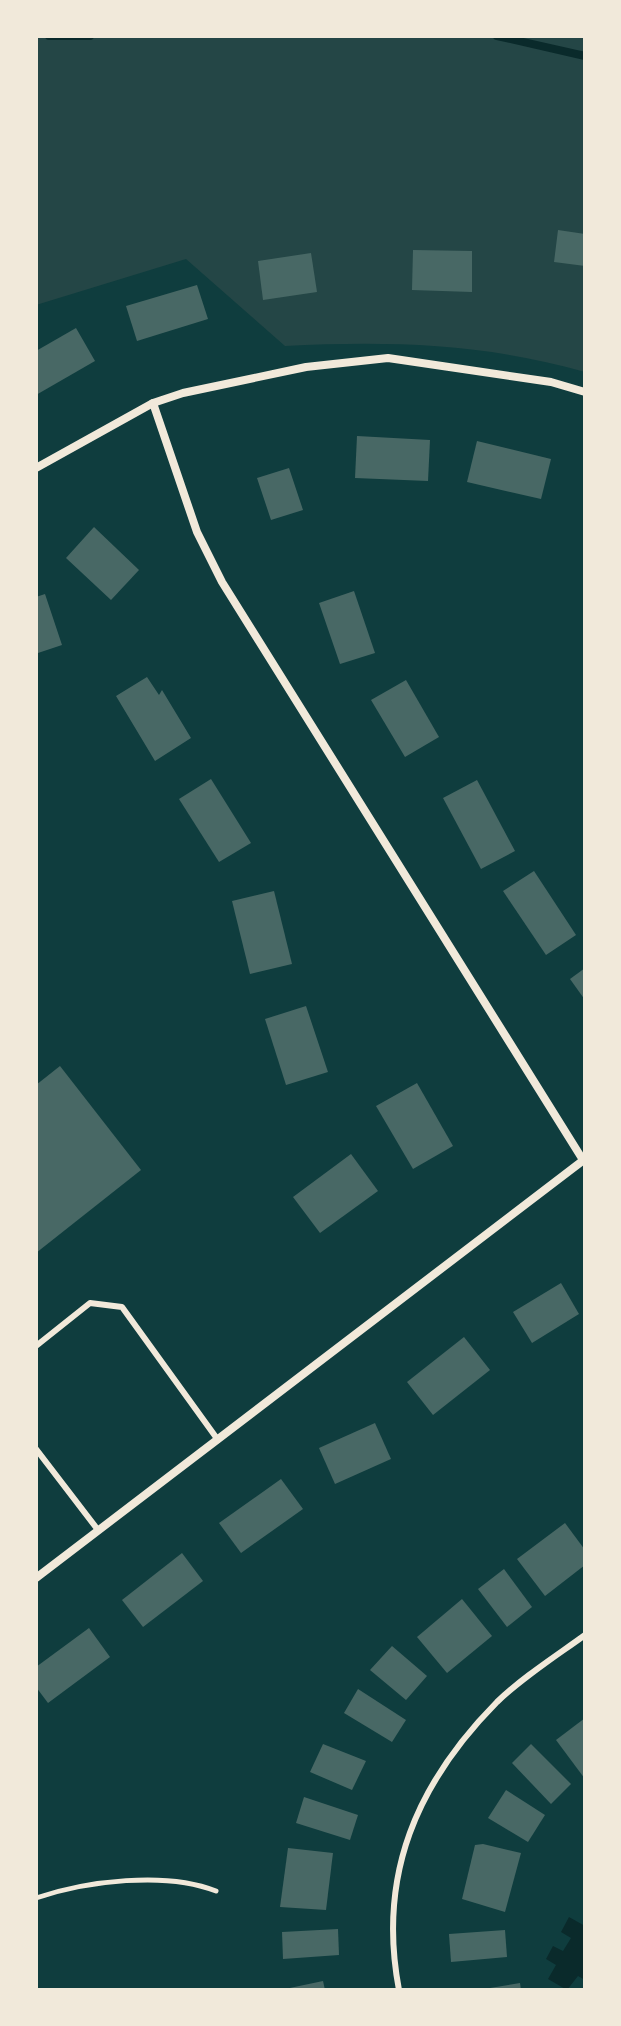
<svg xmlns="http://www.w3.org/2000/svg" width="621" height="2026" font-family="'Roboto Condensed',sans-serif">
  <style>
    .green { fill: #244646 }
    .water { fill: #0a2a2b }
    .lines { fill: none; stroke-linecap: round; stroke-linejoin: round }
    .stream { stroke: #0a2a2b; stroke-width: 8 }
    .building { fill: #486865 }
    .path { stroke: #f1e9da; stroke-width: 5 }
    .service { stroke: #f1e9da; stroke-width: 6 }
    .minor { stroke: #f1e9da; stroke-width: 8 }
  </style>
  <rect width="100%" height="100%" fill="#0f3d3e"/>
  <path class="green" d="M36 36H585V372C483 343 389 341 285 346L186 259 36 305Z"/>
  <path class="water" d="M569 1917 585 1926V1980L578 1976 567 1990 548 1979 556 1965 546 1959 553 1946 563 1951 571 1938 561 1932Z"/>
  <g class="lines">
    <g class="stream">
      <path d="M49 36H90"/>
      <path d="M497 36 585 56"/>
    </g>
  </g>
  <g class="building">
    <path d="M558 230 585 234V266L554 262Z"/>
    <path d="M413 250 472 251V292L412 290Z"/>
    <path d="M311 253 317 292 263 300 258 261Z"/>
    <path d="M197 285 208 319 137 341 126 306Z"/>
    <path d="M76 328 95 361 36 395V351Z"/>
    <path d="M357 436 430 440 428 481 355 478Z"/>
    <path d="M477 441 551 459 541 499 467 482Z"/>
    <path d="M289 468 303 510 271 520 257 478Z"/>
    <path d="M94 527 139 570 111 600 66 558Z"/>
    <path d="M354 591 375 653 340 664 319 603Z"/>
    <path d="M45 594 62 645 38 653 36 597Z"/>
    <path d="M147 677 159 695 162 690 191 738 155 761 116 696Z"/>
    <path d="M406 680 439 737 405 757 371 700Z"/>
    <path d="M211 779 251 843 219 862 179 799Z"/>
    <path d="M477 780 515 851 481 869 443 798Z"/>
    <path d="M534 871 576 935 546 955 503 891Z"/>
    <path d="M274 891 292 964 250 974 232 901Z"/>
    <path d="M585 968V1000L570 979Z"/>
    <path d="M306 1006 328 1072 286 1085 265 1019Z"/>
    <path d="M60 1066 141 1170 36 1253V1085Z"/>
    <path d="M417 1083 453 1146 413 1169 376 1106Z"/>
    <path d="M351 1154 378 1191 320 1233 293 1197Z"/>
    <path d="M561 1283 579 1314 532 1343 513 1312Z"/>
    <path d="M464 1337 490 1370 433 1415 407 1382Z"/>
    <path d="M375 1423 391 1459 335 1484 319 1448Z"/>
    <path d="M281 1479 303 1509 241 1553 219 1523Z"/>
    <path d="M565 1523 585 1550V1565L545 1596 517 1559Z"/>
    <path d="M182 1553 203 1581 143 1627 122 1600Z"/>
    <path d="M504 1569 532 1607 507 1627 478 1589Z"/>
    <path d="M462 1599 492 1636 447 1673 417 1637Z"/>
    <path d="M89 1628 110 1657 48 1703 36 1687V1667Z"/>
    <path d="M392 1646 427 1676 406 1700 370 1670Z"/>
    <path d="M358 1689 406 1720 392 1742 344 1713Z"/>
    <path d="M585 1718V1779L556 1740Z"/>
    <path d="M323 1744 366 1761 352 1790 310 1772Z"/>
    <path d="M531 1744 571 1784 551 1804 512 1763Z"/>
    <path d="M506 1790 545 1815 528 1842 488 1818Z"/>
    <path d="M304 1797 358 1815 350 1840 296 1823Z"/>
    <path d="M483 1844 521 1853 505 1912 462 1899 475 1845Z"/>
    <path d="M288 1848 333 1853 326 1910 280 1907Z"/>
    <path d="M338 1929 339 1955 283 1959 282 1932Z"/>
    <path d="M505 1930 507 1957 451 1962 449 1934Z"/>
    <path d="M323 1981 325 1990H286L285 1989Z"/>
    <path d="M520 1983 521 1990H490V1988Z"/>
  </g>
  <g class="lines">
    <path class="path" d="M36 1898C86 1881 166 1871 216 1891"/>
    <g class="service">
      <path d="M36 1346 90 1303 122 1307 218 1440"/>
      <path d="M36 1449 98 1530"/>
      <path d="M399 1990C377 1875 417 1783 497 1702 523 1677 556 1656 585 1635"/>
    </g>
    <g class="minor">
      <path d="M153 403 197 532 222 582 583 1160"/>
      <path d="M36 468 153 403 183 393 306 367 388 358 551 382 585 392"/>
      <path d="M36 1578 585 1159"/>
    </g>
  </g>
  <rect width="621" height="2026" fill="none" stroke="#f1e9da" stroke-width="76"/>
</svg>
